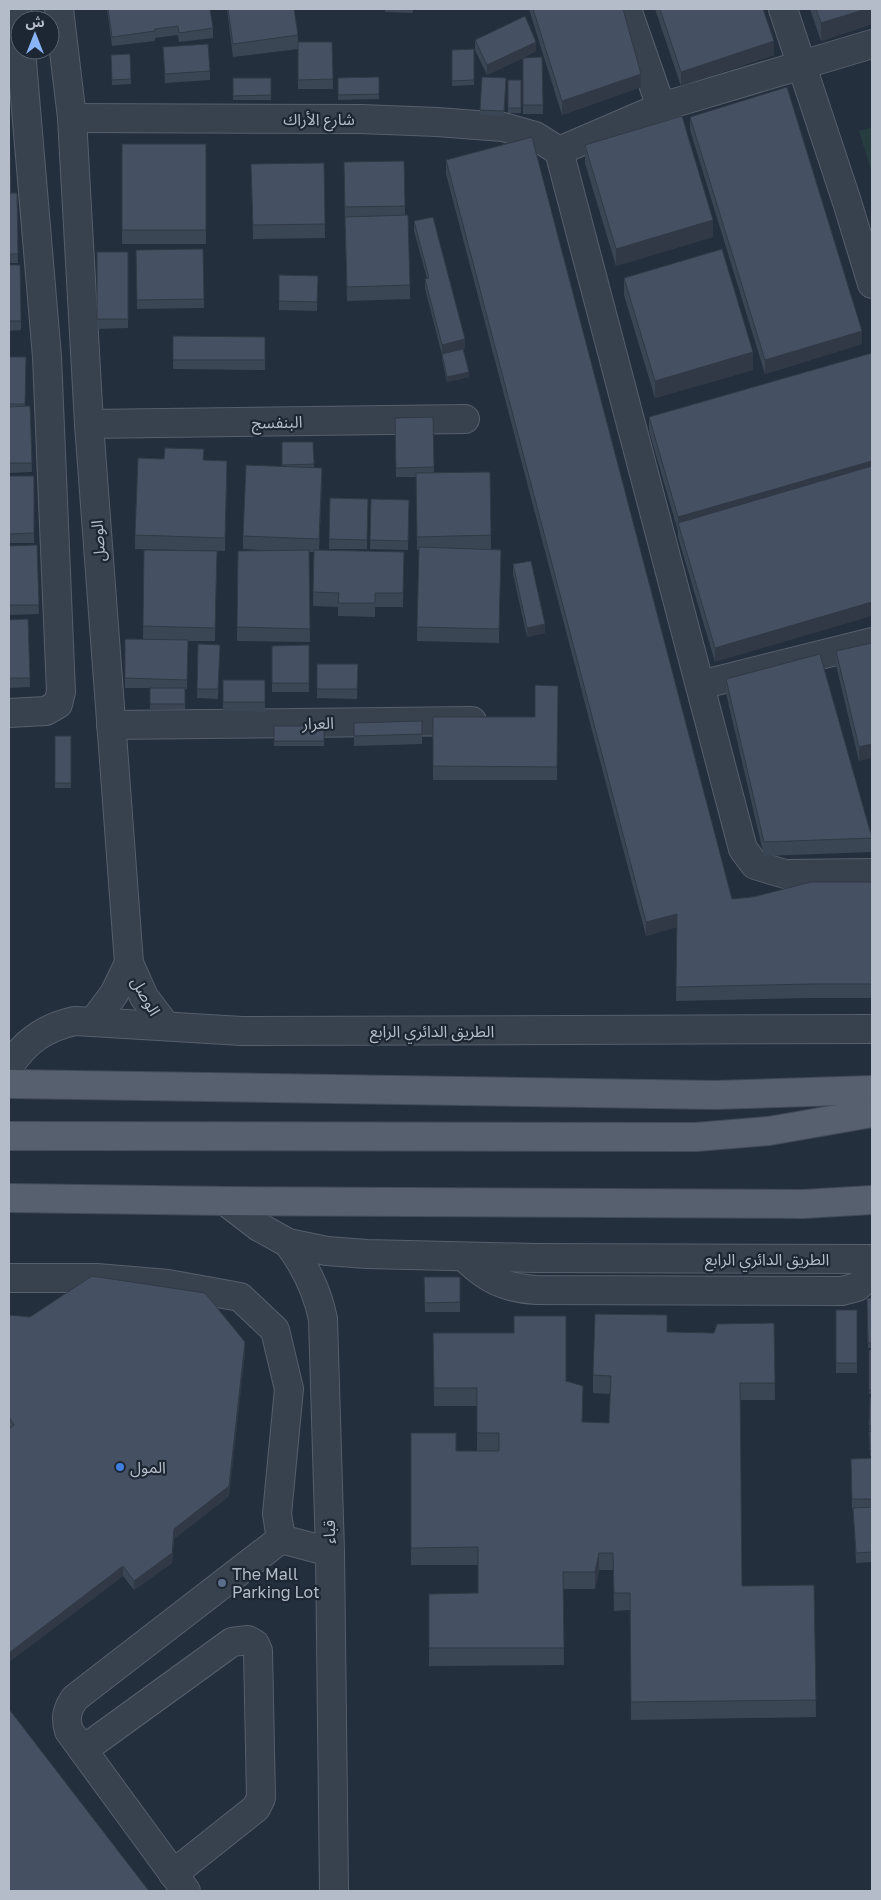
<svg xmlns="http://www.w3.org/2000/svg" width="881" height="1900" font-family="'Golos Text','Noto Sans Arabic',sans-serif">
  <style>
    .green { fill: #263c3f }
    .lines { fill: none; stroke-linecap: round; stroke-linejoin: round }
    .minor-casing { stroke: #565f6c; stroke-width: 30 }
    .major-casing { stroke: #414a57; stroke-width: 30 }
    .minor { stroke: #38414e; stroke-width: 28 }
    .major { stroke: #56606e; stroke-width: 28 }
    .wall { fill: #3b4654 }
    .shaded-wall { fill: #303945 }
    .building { fill: #455162; stroke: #303945 }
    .shop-dot { fill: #3f7fe0; stroke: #1d2633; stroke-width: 2 }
    .service-dot { fill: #5c6f8a; stroke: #1d2633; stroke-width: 2 }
    .labels { text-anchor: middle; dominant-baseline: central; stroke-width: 4.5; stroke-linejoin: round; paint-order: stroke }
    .street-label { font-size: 16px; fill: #b4bcc9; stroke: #1d2633 }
    .poi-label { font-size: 16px; fill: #b4bcc9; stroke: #1d2633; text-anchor: start }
  </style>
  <rect width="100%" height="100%" fill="#242f3e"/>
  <path class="green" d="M872 127V173L859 131Z"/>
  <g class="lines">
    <g class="minor-casing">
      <g id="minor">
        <path d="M17 9 20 38"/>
        <path d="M59 9 72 118 89 424 129 963 144 997 166 1026"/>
        <path d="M627 9 661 107"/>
        <path d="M783 9 847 202 872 284"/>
        <path d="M72 118 361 119 437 122 503 127 535 136 559 151"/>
        <path d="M559 151 743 849 755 865 785 874 872 873"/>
        <path d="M559 151 661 107 872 44"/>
        <path d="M89 424 465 419"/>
        <path d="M700 685 872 642"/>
        <path d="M9 713 46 711 58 704 61 692 47 357 21 50"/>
        <path d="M111 725 472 721"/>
        <path d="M93 1022 114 994 129 963"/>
        <path d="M9 1067C25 1041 46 1027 75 1021L242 1031 872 1029"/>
        <path d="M225 1201 259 1227 288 1243 327 1251 367 1254 535 1258 872 1259"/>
        <path d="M288 1243C306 1267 317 1290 323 1319L330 1552 334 1891"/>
        <path d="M464 1257C487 1279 504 1288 536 1290L842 1291 857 1287 872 1273"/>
        <path d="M9 1278H97L168 1284 240 1297 275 1330 289 1389 277 1514 281 1539"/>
        <path d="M83 1750 232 1642 248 1640 255 1644 258 1651 261 1798 256 1808 173 1874"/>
        <path d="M186 1891 69 1731C65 1718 67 1709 75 1698L281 1539 330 1552"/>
      </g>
    </g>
    <g class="major-casing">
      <g id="major">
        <path d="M9 1084 715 1095 872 1090"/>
        <path d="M9 1136 696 1137 769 1131 872 1113"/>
        <path d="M9 1198 225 1201 803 1204 872 1200"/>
      </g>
    </g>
    <use href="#minor" class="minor"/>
    <use href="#major" class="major"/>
  </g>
  <g class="wall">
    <path d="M107 9H210L213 28V38L179 42 178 35 155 38V41L112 46Z"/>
    <path d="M227 9H294L298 35V42H332L333 89H298V49L233 57Z"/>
    <path d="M385 9H413V13L385 12Z"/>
    <path d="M529 9H623L641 87 562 115Z"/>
    <path d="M655 9H763L774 55 681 86Z"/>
    <path d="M810 9H872V24L821 41Z"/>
    <path d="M475 40 536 51 523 58 542 57 543 114H523V58L487 75 475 50Z"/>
    <path d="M163 47 210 71V80L165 83Z"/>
    <path d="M474 49V85L452 86V50Z"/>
    <path d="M111 60 131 79V84L112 85Z"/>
    <path d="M379 77V99L338 100V78Z"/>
    <path d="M482 77 506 78 504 116 480 115Z"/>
    <rect x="233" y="78" width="38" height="22"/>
    <rect x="508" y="80" width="13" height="33"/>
    <path d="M690 117 862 344 765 374 690 130Z"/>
    <path d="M9 123 11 193H17L18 263H9Z"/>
    <rect x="122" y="144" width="84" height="100"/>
    <path d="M585 145 713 237 616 266 585 163Z"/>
    <path d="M446 160 732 899 872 882V998H811L676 1001 677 927 646 936 446 174Z"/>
    <path d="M404 161 405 215 410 285V299L347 301 345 231 344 162Z"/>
    <path d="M324 163 325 238 253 239 251 164Z"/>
    <path d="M414 221 465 349H463L469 377 447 382 442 359V355L425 288V279L427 278 414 231Z"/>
    <path d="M203 249 204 308 137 309 136 250Z"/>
    <path d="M97 252H128V328L97 329Z"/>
    <path d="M9 265H20L21 330 9 331Z"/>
    <path d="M279 275 318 276 317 311 279 310Z"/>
    <path d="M624 278 753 370 655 398 624 295Z"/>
    <path d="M173 336 265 337V370L173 369Z"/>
    <path d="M872 353 715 662 678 537V531L649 431V417Z"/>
    <path d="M9 357H26L25 406H30L32 472 9 473Z"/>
    <path d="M433 417 434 473 490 472 491 549 501 550 499 643 417 641 419 550H417L416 477H396L395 418Z"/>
    <path d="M282 442H313L314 468 322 482 319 550 404 552 403 607H375V617L338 616V607L313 606 314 552H309L310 642 237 641 238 551H276L243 549V536L282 467Z"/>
    <path d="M204 460 227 475 225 551 135 549V535Z"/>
    <rect x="9" y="476" width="25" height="67"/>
    <path d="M330 498 368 499 367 549H329Z"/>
    <path d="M371 499 409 500 408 550 370 549Z"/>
    <path d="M37 545 39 614 9 615V546Z"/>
    <path d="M144 550 217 551 215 641H188L187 689H185V709H150V688H125V639H143Z"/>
    <path d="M513 564 545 633 527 637 513 574Z"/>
    <path d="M28 619 30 687 9 688V620Z"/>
    <path d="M872 643 859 761 836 665V651Z"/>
    <path d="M198 644 220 645 218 699 197 698Z"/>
    <path d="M309 645V692H272V646Z"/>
    <path d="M317 664H358L357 699 317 698Z"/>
    <path d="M726 679 872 838V852L764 856 726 693Z"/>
    <path d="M223 680H265V712L223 711Z"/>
    <path d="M558 686 557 780H433V717H535Z"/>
    <path d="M422 721V744L354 746V723Z"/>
    <rect x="274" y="726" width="50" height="20"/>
    <rect x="55" y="736" width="16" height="52"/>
    <path d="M424 1277H460V1312H425Z"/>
    <path d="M867 1298H872V1348H868Z"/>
    <rect x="836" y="1310" width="21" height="63"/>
    <path d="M9 1315 245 1352 229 1496 174 1539 172 1563 134 1590 123 1576 9 1662V1429L10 1428 9 1426Z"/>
    <path d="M774 1323 775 1400H740L742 1586 814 1585 816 1717 631 1720 630 1610 614 1611 613 1570H599L595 1589H563L564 1665 429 1666V1594L478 1593V1565H411V1433L456 1451H477V1406H434L433 1333 566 1381 583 1403 582 1422 609 1423 610 1394 593 1393V1375L667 1332 714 1333Z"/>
    <rect x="869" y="1350" width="3" height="44"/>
    <path d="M870 1397H872V1431H869Z"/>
    <path d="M872 1431V1456H870L869 1436Z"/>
    <path d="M872 1458V1562L856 1563 853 1509H852L851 1459Z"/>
  </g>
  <g class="shaded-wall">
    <path d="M866 9H872V24L821 41V23Z"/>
    <path d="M774 41V55L681 86V72Z"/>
    <path d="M536 42V51L487 75V65Z"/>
    <path d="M641 74V87L562 115V101Z"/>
    <path d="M713 220V237L616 266V249Z"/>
    <path d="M862 331V344L765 374V360Z"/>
    <path d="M465 339V349L442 355V345Z"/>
    <path d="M753 352V370L655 398V381Z"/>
    <path d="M469 372V377L447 382V377Z"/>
    <path d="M872 461V475L678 523V531V517Z"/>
    <path d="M322 468V482L319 553V539Z"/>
    <path d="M872 602V616L715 662V648Z"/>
    <path d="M545 624V633L527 637V628Z"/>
    <path d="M872 744V758L859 761V747Z"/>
    <path d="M677 914V927L646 936V922Z"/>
    <path d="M245 1342V1352L229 1496 174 1539 172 1563 134 1590V1581L174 1529Z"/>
    <path d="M599 1553V1570L595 1589V1572Z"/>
    <path d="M123 1566V1576L9 1662V1653Z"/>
  </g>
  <g class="building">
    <path d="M108 9H210L213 28 179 33 178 26 155 29V31L112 37Z"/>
    <path d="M228 9H294L298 35 233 44Z"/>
    <path d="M533 9H623L641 74 562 101Z"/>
    <path d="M660 9H763L774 41 681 72Z"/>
    <path d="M816 9H866L821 23Z"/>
    <path d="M525 16 536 42 487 65 475 40Z"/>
    <path d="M298 42H332L333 79 298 80Z"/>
    <path d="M208 44 210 71 165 74 163 47Z"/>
    <path d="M474 49V80L452 81V50Z"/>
    <path d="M130 54 131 79 112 80 111 55Z"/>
    <path d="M542 57 543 105H523V58Z"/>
    <path d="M379 77V94L338 95V78Z"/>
    <path d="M482 77 506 78 504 111 480 110Z"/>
    <path d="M233 78H271V95L233 96Z"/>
    <rect x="508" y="80" width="13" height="28"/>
    <path d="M787 87 862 331 765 360 690 117Z"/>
    <path d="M682 116 713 220 616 249 585 145Z"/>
    <path d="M9 123 11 184H9Z"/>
    <path d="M532 137 732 899 753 897 811 882H872V984H811L676 987 677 914 646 922 446 160Z"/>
    <rect x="122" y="144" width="84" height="86"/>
    <path d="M404 161 405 206 345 207 344 162Z"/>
    <path d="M324 163 325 224 253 225 251 164Z"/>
    <path d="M9 193H17L18 254H9Z"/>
    <path d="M408 215 410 285 347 287 345 217Z"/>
    <path d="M433 217 465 339 442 345 425 279 429 278 414 221Z"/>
    <path d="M203 249 204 299 137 300 136 250Z"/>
    <path d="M722 249 753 352 655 381 624 278Z"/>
    <rect x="97" y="252" width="31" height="67"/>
    <path d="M9 265H20L21 321H9Z"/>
    <path d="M279 275 318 276 317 302 279 301Z"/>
    <path d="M173 336 265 337V360H173Z"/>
    <path d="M463 349 469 372 447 377 442 354Z"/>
    <path d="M872 353V461L678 517 649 417Z"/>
    <path d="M9 357H26L25 404H9Z"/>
    <path d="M30 406 32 463H9V407Z"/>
    <path d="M433 417 434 467 396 468 395 418Z"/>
    <path d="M282 442H313L314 464 282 465Z"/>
    <path d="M165 448 204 449 203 460 227 461 225 538 135 535 138 458 164 459Z"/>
    <path d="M246 465 322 468 319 539 243 536Z"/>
    <path d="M872 466V602L715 648 678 523Z"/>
    <path d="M490 472 491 535 417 537 416 473Z"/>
    <path d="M9 476H34V533L9 534Z"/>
    <path d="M330 498 368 499 367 540 329 539Z"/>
    <path d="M371 499 409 500 408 541 370 540Z"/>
    <path d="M37 545 39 605H9V546Z"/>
    <path d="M419 547 501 550 499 629 417 627Z"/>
    <path d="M144 550 217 551 215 628 143 626Z"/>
    <path d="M309 550 310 629 237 627 238 551Z"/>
    <path d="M314 550 404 552 403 593H375V603H338L339 593 313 592Z"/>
    <path d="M531 561 545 624 527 628 513 564Z"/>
    <path d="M28 619 30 678H9V620Z"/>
    <path d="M125 639 188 640 187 680 125 678Z"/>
    <path d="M872 643V744L859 747 836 651Z"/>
    <path d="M198 644 220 645 218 689H197Z"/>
    <path d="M309 645V683H272V646Z"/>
    <path d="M820 654 872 838 764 842 726 679Z"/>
    <path d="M317 664H358L357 689H317Z"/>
    <rect x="223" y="680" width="42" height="22"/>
    <path d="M535 685 558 686 557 767 433 766V717H535Z"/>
    <rect x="150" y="688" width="35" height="16"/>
    <path d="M422 721V734L354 736V723Z"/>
    <rect x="274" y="726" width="50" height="15"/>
    <rect x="55" y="736" width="16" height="47"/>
    <path d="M92 1276 205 1293 245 1342 229 1486 174 1529 172 1553 134 1581 123 1566 9 1653V1429L14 1425 9 1417V1315L30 1317Z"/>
    <path d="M424 1277H460V1302L425 1303Z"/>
    <path d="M867 1298H872V1343H868Z"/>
    <rect x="836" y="1310" width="21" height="53"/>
    <path d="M595 1314 667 1315V1332L714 1333 717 1324 774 1323 775 1383H740L742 1586 814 1585 816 1700 631 1702 630 1593H614L613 1553H599L595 1572H563L564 1648H429V1594L478 1593V1547L411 1548V1433H456V1451H499V1433H477V1388H434L433 1333H514V1316H566V1381L583 1386 582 1422 609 1423 611 1376 593 1375Z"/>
    <rect x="869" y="1350" width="3" height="40"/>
    <path d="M870 1397H872V1426H869Z"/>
    <path d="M872 1431V1451H870L869 1432Z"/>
    <path d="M872 1458V1499H852L851 1459Z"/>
    <path d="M872 1507V1552L856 1553 853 1508Z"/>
    <path d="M9 1709 149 1891H9Z"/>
  </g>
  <circle class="shop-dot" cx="120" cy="1467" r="5"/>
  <circle class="service-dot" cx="222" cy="1583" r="5"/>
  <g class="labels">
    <g class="street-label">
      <text x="319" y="119">شارع الأراك</text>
      <text transform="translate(277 422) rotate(-1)">البنفسج</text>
      <text transform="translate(98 541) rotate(-94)">الوصل</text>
      <text transform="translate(318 723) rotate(-1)">العرار</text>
      <text transform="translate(146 996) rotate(60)">الوصل</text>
      <text x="432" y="1031">الطريق الدائري الرابع</text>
      <text x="767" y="1259">الطريق الدائري الرابع</text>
      <text transform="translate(329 1532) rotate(-91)">قباء</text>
    </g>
    <g class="poi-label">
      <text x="130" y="1467">المول</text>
      <text x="232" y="1574">The Mall<tspan x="232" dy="18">Parking Lot</tspan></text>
    </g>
  </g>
  <rect width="881" height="1900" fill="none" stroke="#b4bcc9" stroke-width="20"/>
  <g transform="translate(35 35)"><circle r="24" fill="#1d2633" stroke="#59626f"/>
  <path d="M0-4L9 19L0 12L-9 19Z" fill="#8ab4f8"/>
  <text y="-8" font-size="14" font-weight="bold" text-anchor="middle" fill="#b4bcc9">ش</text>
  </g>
</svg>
